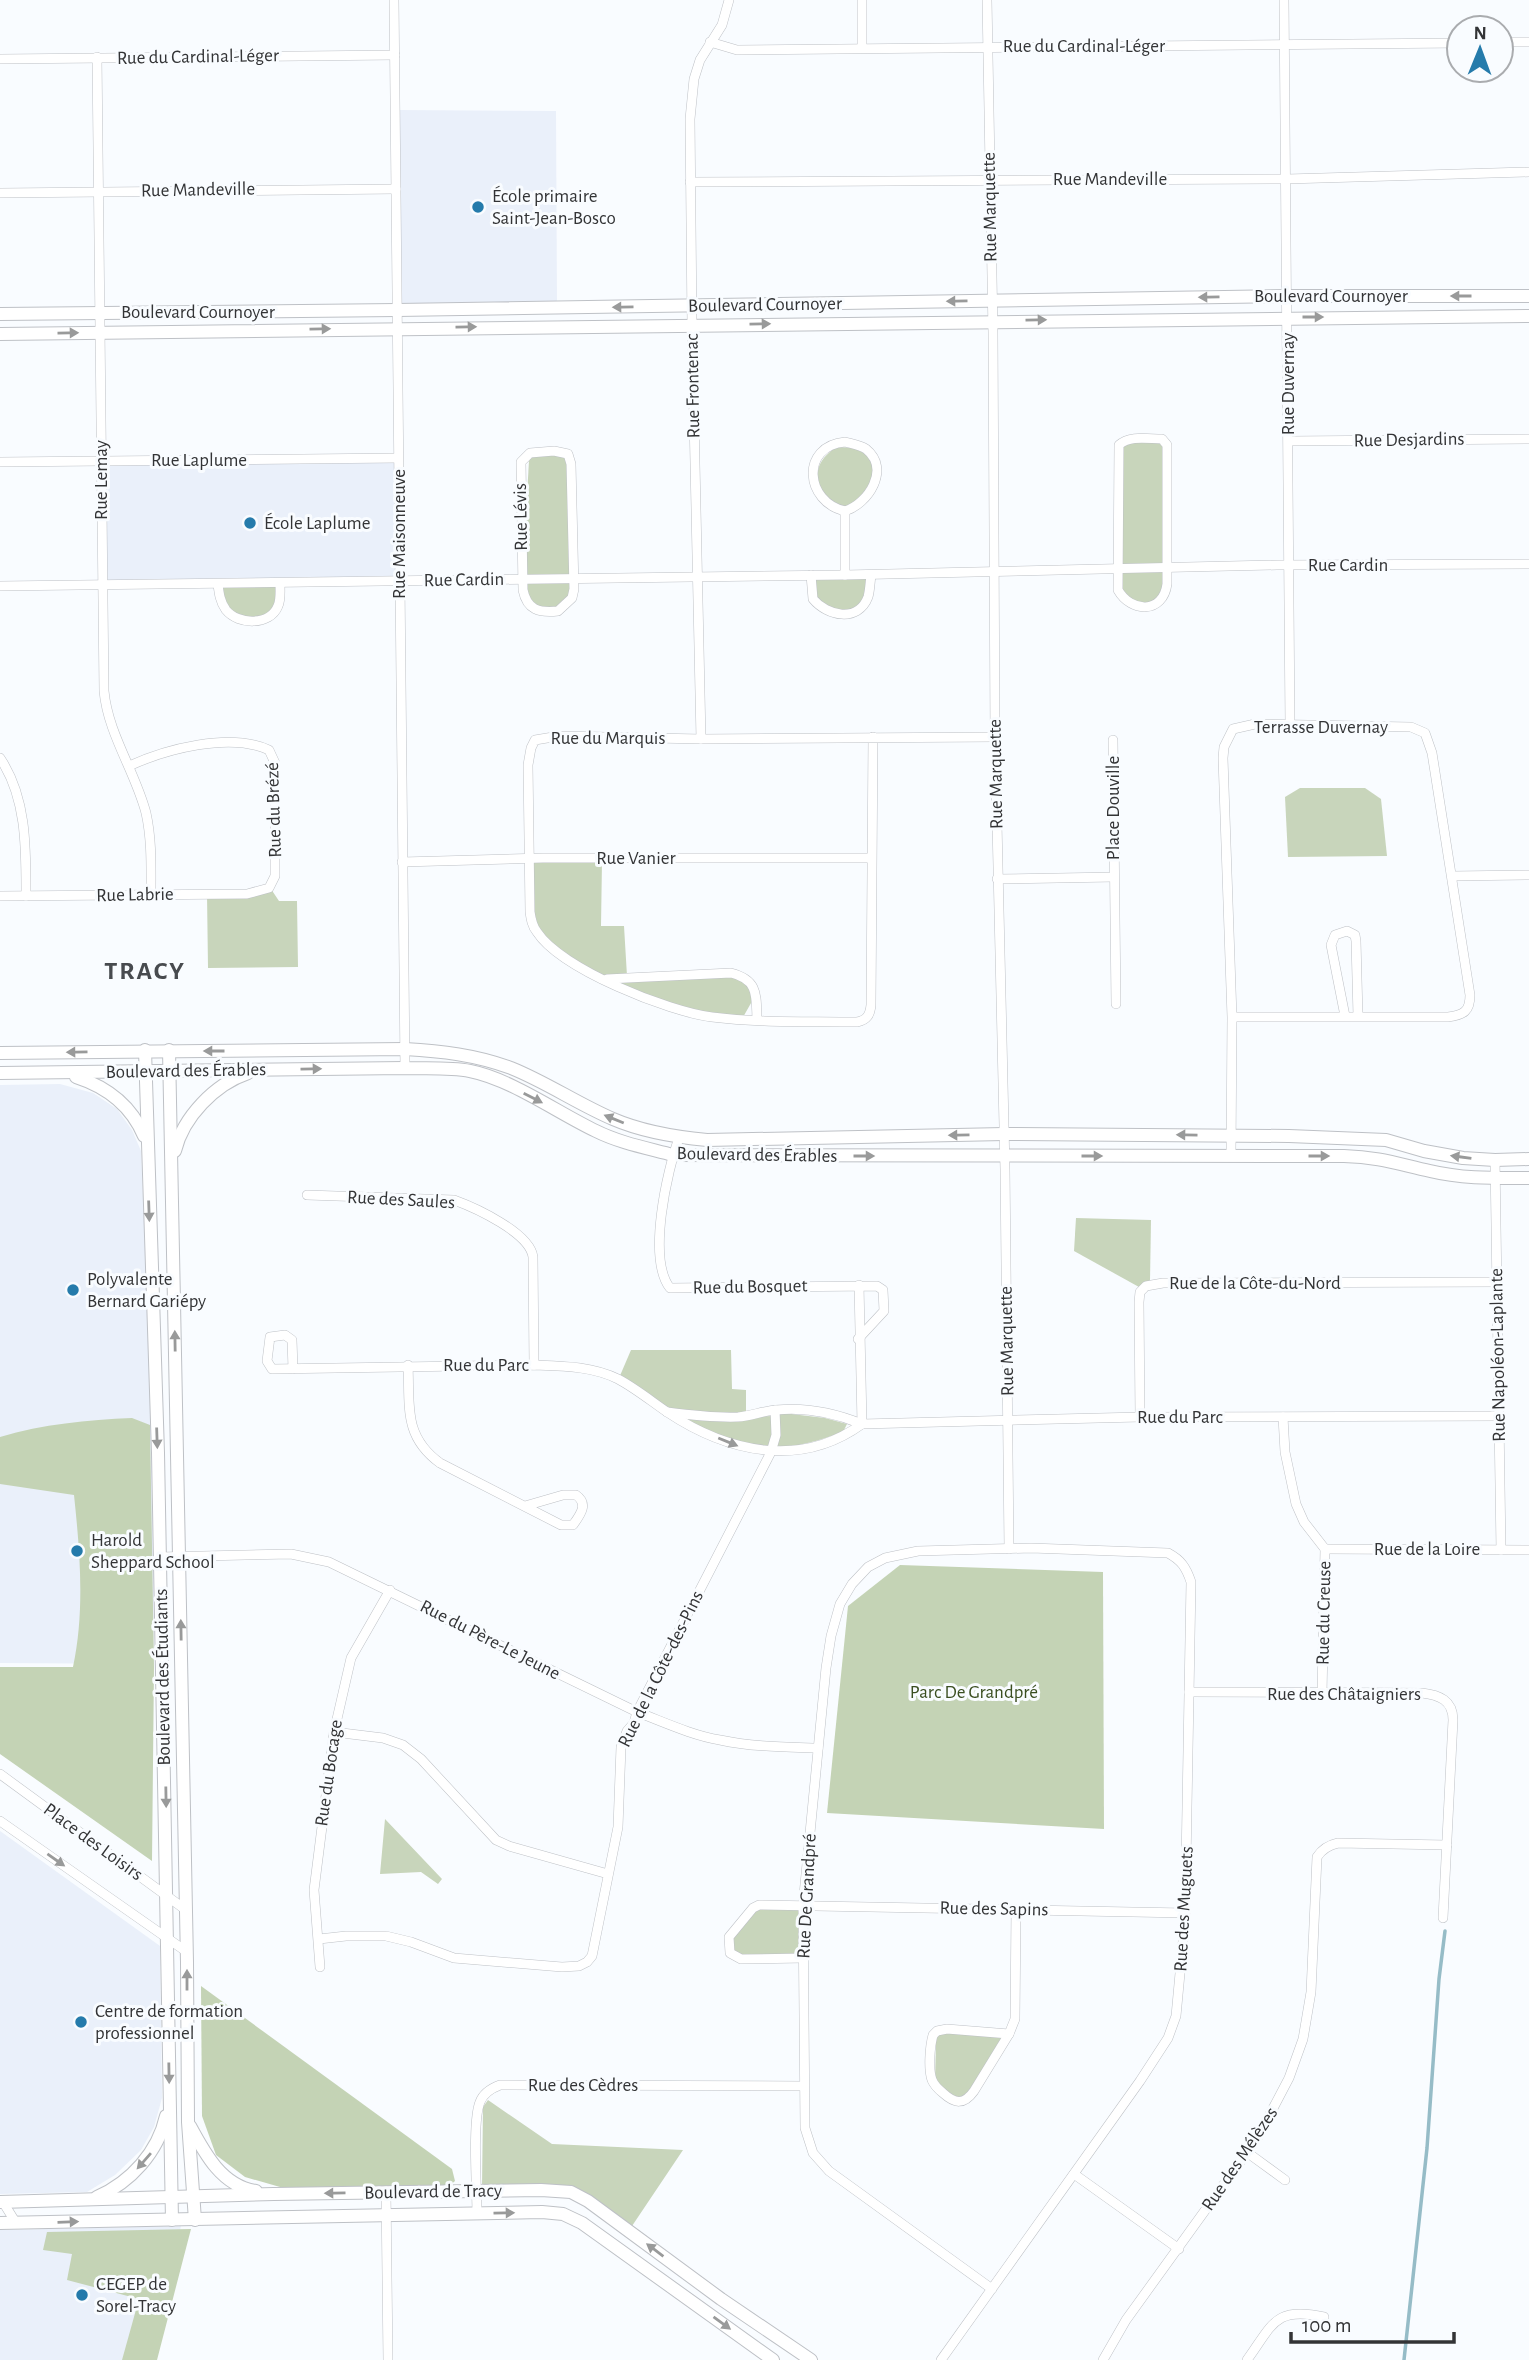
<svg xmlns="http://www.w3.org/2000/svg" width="1529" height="2360" font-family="'Alegreya Sans',sans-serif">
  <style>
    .built { fill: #eaf0fa }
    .green { fill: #c8d5bb }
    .forest { fill: #c4d3b5 }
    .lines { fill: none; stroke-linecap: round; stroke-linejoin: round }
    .stream { stroke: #96bcc7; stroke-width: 3.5 }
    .minor-casing { stroke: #bec1c6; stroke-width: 10 }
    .tertiary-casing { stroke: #bec1c6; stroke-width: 14 }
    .minor { stroke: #fff; stroke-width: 9 }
    .tertiary { stroke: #fff; stroke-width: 12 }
    .oneway { fill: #999a9a }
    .poi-dot { fill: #257bab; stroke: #f9fcff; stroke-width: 2.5 }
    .labels { text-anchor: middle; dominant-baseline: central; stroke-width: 6; stroke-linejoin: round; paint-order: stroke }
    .street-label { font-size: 19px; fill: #333436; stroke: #f9fcff }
    .poi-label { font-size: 19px; fill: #333436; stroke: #f9fcff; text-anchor: start }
    .park-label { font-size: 19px; fill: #3a4e20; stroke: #f9fcff }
    .district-label { font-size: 26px; font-weight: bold; letter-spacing: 2px; fill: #484b4f; stroke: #f9fcff }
  </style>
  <rect width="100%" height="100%" fill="#f9fcff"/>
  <g class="built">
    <path d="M398 110 556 111 557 303 402 305Z"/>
    <path d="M396 461 398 580 105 583 103 465Z"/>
    <path d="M60 1084 93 1093 117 1109 132 1130 141 1151 153 1430 154 1664 0 1663V1085Z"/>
    <path d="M0 1831 160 1946 162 2098 154 2127 141 2150 115 2175 87 2192 0 2194Z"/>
    <path d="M181 2226 149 2360H0V2230Z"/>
  </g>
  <g class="green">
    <path d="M1162 439 1166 446 1167 595 1143 607 1121 594V447L1127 440Z"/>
    <path d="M836 447 860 448 871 454 875 482 845 511 824 501C816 475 812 465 836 447Z"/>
    <path d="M550 453 567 456 574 589 562 609 534 608 522 579 529 461 532 456Z"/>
    <path d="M811 575H871C868 594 863 606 845 614L819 605Z"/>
    <path d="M278 586 275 610C244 625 229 622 218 587Z"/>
    <path d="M1300 788H1365L1381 799 1387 856 1288 857 1285 797Z"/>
    <path d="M602 861 601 926H624L627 976 730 975 751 985 755 996 742 1019 665 1009 560 953 533 923 531 862Z"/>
    <path d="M271 889 279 901H297L298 967 208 968 207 894Z"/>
    <path d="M1076 1218 1151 1220 1150 1281 1139 1287 1074 1251Z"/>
    <path d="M631 1350H731L732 1389 746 1390V1413L739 1417 667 1410 619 1378Z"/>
    <path d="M783 1413 825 1418 847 1424 843 1432C812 1443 779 1453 745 1445 723 1439 700 1426 679 1417L774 1416Z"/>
    <path d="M385 1819 442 1879 438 1884 421 1872 380 1874Z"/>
    <path d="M803 1905 800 1956 741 1957 732 1950V1937L757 1910Z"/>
    <path d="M939 2031 1007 2038 967 2097 956 2103 935 2080 936 2042Z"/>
    <path d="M488 2100 552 2144 683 2150 632 2226 585 2195 482 2187 483 2107Z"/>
  </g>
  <g class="forest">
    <path d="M132 1418 150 1425 154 1667 152 1861 0 1754V1667H73C85 1611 80 1552 74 1495L0 1484V1437C43 1424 87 1420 132 1418Z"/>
    <path d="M900 1565 1103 1572 1104 1829 827 1813 848 1606Z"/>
    <path d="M201 1986 452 2169 455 2181 449 2186 287 2189 245 2177 216 2155 202 2116Z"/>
    <path d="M191 2229 157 2360H122L139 2299 67 2280 72 2254 43 2250 47 2232Z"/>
  </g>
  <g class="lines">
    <path class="stream" d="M1404 2360 1427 2148 1439 1979 1445 1931"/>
    <g class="minor-casing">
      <g id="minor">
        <path d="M394 0 405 1068"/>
        <path d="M862 0V48"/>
        <path d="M987 0 993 332 995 737 1005 1169 1009 1549"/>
        <path d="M1284 0 1290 725"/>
        <path d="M710 42 737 50 1459 43"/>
        <path d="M1501 42H1529"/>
        <path d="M97 57 104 691C108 734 135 771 146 813 152 840 151 868 151 894"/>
        <path d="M0 59 395 55"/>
        <path d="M690 182 1287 179 1529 172"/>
        <path d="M0 193 396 189"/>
        <path d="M1162 439 1167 445V584C1163 614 1131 613 1118 590L1119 445C1130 435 1148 439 1162 439Z"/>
        <path d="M1289 441 1529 439"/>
        <path d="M845 442C852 444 860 445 866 449 891 469 868 504 845 511 805 502 800 446 845 442Z"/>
        <path d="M554 451 568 454 571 464 574 589 572 598 558 611C539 613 527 610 523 590L521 462 530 453Z"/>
        <path d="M0 462 398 458"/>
        <path d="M845 511V575"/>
        <path d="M811 575 813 599C827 616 858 623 868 597 870 590 870 582 871 575"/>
        <path d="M218 584C219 593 220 602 226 610 238 625 270 626 278 606 281 599 280 591 280 584"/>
        <path d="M0 586 845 575 1277 565 1529 564"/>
        <path d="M873 737 871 1005C870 1015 867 1020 857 1022 809 1021 760 1023 712 1017 669 1012 561 969 537 932 532 926 531 919 530 912L528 765 531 748 535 740 559 736 701 739 995 737"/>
        <path d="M701 739 692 325 690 119 694 79 700 60 722 25 729 0"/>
        <path d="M1113 740 1116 1004"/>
        <path d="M0 758C27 798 26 849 26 896"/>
        <path d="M402 862 543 858H871"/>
        <path d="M1452 876 1529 875"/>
        <path d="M997 879 1114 877"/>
        <path d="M0 896 247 894 269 888 275 876V763L269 750C230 732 166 749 129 766"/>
        <path d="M607 979 731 973C759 980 756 996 757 1020"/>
        <path d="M1345 1016 1331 945 1335 935 1347 931 1355 935 1356 941 1358 1016"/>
        <path d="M679 1138C667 1171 647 1259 670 1288L877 1286 883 1290 884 1311 858 1339"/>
        <path d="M1231 1155 1232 1017 1223 758 1224 747 1233 729 1255 724 1411 727 1425 733 1432 753 1470 995C1470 1011 1464 1015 1448 1017H1232"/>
        <path d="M1495 1160 1501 1550"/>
        <path d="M307 1195 454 1200C476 1208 530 1233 533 1257L534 1365"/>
        <path d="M859 1285 862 1424"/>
        <path d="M408 1365C410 1406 403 1436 440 1463L561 1525H573C580 1515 589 1504 576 1495H563L525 1506"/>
        <path d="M293 1369 292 1340 285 1335 270 1337 267 1361 272 1369 534 1365C562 1366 592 1366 618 1379 635 1388 651 1401 667 1412 727 1452 800 1469 862 1424"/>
        <path d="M667 1412C690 1415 714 1418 738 1417 751 1416 763 1411 776 1410 805 1407 835 1413 862 1424L1140 1417 1498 1416"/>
        <path d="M1140 1417 1139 1302 1140 1292 1146 1286 1163 1283 1498 1282"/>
        <path d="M1283 1417 1285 1452 1296 1504 1304 1522 1325 1549 1322 1694"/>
        <path d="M1325 1549 1529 1550"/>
        <path d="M160 1557 291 1554 329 1562 637 1712C664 1722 691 1735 720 1740 752 1747 785 1747 818 1748"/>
        <path d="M1189 1692 1422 1693C1439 1695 1453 1700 1453 1720L1443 1918"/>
        <path d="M334 1732 383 1738 403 1745 421 1759 496 1840 509 1846 608 1874"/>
        <path d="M0 1774 186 1910"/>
        <path d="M0 1821 187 1952"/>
        <path d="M319 1939 346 1936H386L411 1942 454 1958 562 1967 579 1966 587 1962 592 1956 618 1827 621 1747 627 1731 634 1723 637 1712 771 1452 776 1435 775 1410"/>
        <path d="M803 1958 741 1959 730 1953 729 1937 753 1908 759 1905 1185 1913"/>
        <path d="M320 1967 314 1890 334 1732 351 1658 390 1590"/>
        <path d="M947 2029 1009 2034 974 2091C964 2105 955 2104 943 2093 938 2089 934 2085 932 2080 928 2069 930 2046 933 2035L937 2031Z"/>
        <path d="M1009 2034 1015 2019 1016 1909"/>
        <path d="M1248 2153 1285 2180"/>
        <path d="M1074 2174 1179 2249"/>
        <path d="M386 2192 388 2360"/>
        <path d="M3 2202 16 2223"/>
        <path d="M477 2214C477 2190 472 2121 480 2102 483 2094 492 2088 500 2085L804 2086"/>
        <path d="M941 2360 1140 2081 1168 2038 1176 2016 1185 1920 1191 1582C1186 1567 1181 1560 1168 1553L1031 1548 918 1551 885 1558 868 1567 852 1584 840 1604 831 1636 826 1668 803 1905 805 2128 813 2153 829 2171 992 2289"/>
        <path d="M1103 2360 1126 2320 1258 2137 1289 2078 1303 2039 1311 1992 1317 1857C1322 1849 1329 1845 1338 1843L1447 1845"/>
        <path d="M1247 2360C1273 2324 1275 2306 1324 2317"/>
      </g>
    </g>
    <g class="tertiary-casing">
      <g id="tertiary">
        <path d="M0 314 397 310 1288 296H1529"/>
        <path d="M0 334 1529 316"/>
        <path d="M145 1050 158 1453 172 2220"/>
        <path d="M169 1050 187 1962 188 2122 195 2220"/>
        <path d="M0 1053 405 1049C441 1051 476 1055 511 1068 546 1082 578 1104 613 1119 643 1132 675 1137 707 1140L1004 1134 1289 1136 1386 1140 1424 1151 1463 1158 1495 1160 1529 1159"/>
        <path d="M0 1073 405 1068C426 1069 449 1067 470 1071 511 1079 558 1113 596 1131 620 1143 647 1148 673 1155L1344 1156C1379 1157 1398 1164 1430 1171 1463 1179 1496 1178 1529 1178"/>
        <path d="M76 1077C107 1087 131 1105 144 1136"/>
        <path d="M175 1151C183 1117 215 1084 248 1073"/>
        <path d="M190 2126C205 2154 222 2186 256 2191"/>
        <path d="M97 2197C131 2182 158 2152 166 2116"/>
        <path d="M0 2202 274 2194 541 2190 571 2192 588 2201 721 2299 811 2360"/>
        <path d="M0 2223 542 2212 563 2214 582 2223 773 2360"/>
      </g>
    </g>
    <use href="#minor" class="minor"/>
    <use href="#tertiary" class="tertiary"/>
  </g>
  <defs><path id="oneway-solid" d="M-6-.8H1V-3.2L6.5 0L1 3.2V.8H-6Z" transform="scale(1.75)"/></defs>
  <g class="oneway">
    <use href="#oneway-solid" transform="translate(1461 296) rotate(180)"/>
    <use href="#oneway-solid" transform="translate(1209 297) rotate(179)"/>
    <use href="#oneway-solid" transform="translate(957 301) rotate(179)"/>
    <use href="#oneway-solid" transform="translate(623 307) rotate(179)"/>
    <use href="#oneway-solid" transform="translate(1313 317)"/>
    <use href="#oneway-solid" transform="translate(1036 320) rotate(-1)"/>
    <use href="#oneway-solid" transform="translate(760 324) rotate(-1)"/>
    <use href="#oneway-solid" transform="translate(466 327) rotate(-1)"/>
    <use href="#oneway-solid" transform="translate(320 329) rotate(-1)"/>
    <use href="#oneway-solid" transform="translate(68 333) rotate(-1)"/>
    <use href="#oneway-solid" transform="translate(214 1051) rotate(180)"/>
    <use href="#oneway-solid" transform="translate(77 1052) rotate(179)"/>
    <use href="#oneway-solid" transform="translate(311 1069) rotate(-1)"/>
    <use href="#oneway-solid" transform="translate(533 1098) rotate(27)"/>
    <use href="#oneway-solid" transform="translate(614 1119) rotate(-158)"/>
    <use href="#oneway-solid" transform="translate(959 1135) rotate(179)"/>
    <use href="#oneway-solid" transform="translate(1187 1135) rotate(-179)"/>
    <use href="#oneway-solid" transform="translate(864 1156)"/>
    <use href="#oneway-solid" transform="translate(1092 1156)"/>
    <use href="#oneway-solid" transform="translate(1319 1156)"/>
    <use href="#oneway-solid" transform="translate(1461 1157) rotate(-172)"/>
    <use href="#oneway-solid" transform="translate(149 1211) rotate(88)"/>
    <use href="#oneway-solid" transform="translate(175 1341) rotate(-91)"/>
    <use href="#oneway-solid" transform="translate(157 1438) rotate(88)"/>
    <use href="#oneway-solid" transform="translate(728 1442) rotate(22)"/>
    <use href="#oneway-solid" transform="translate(181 1630) rotate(-91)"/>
    <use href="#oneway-solid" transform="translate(166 1797) rotate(89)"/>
    <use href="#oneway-solid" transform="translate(56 1860) rotate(35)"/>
    <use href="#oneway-solid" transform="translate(187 1980) rotate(-90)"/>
    <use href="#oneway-solid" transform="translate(169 2073) rotate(89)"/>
    <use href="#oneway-solid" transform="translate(144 2161) rotate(131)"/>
    <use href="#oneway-solid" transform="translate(335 2193) rotate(179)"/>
    <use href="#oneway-solid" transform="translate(504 2213) rotate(-1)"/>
    <use href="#oneway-solid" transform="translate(68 2222) rotate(-2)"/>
    <use href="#oneway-solid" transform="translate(655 2250) rotate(-143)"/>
    <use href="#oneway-solid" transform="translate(722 2323) rotate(36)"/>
  </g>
  <g class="poi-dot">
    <circle cx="478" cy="207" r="7"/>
    <circle cx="250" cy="523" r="7"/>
    <circle cx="73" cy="1290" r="7"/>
    <circle cx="77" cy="1551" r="7"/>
    <circle cx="81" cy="2022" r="7"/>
    <circle cx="82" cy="2295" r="7"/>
  </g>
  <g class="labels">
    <g class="street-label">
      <text x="1084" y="46">Rue du Cardinal-Léger</text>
      <text transform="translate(198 57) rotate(-1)">Rue du Cardinal-Léger</text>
      <text x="1110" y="179">Rue Mandeville</text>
      <text transform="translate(198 190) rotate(-1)">Rue Mandeville</text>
      <text transform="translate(990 207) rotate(-91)">Rue Marquette</text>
      <text x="1331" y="296">Boulevard Cournoyer</text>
      <text transform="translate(765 305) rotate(-1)">Boulevard Cournoyer</text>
      <text x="198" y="312">Boulevard Cournoyer</text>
      <text transform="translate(1288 384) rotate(-90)">Rue Duvernay</text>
      <text transform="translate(693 386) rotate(-91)">Rue Frontenac</text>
      <text transform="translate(1409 440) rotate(-1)">Rue Desjardins</text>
      <text x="199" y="460">Rue Laplume</text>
      <text transform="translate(101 480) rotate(-90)">Rue Lemay</text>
      <text transform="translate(521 517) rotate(-91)">Rue Lévis</text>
      <text transform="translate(399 534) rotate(-90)">Rue Maisonneuve</text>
      <text x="1348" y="565">Rue Cardin</text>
      <text transform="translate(464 580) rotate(-1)">Rue Cardin</text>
      <text x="1321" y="727">Terrasse Duvernay</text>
      <text x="608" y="738">Rue du Marquis</text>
      <text transform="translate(996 774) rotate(-91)">Rue Marquette</text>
      <text transform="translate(1113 808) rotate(-90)">Place Douville</text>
      <text transform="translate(274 810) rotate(-92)">Rue du Brézé</text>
      <text x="636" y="858">Rue Vanier</text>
      <text transform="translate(135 895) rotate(-1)">Rue Labrie</text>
      <text transform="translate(186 1071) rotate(-1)">Boulevard des Érables</text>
      <text transform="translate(757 1155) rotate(1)">Boulevard des Érables</text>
      <text transform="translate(401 1200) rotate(3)">Rue des Saules</text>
      <text x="1255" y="1283">Rue de la Côte-du-Nord</text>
      <text transform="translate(750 1287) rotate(-1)">Rue du Bosquet</text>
      <text transform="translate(1007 1341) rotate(-91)">Rue Marquette</text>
      <text transform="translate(1498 1355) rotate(-91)">Rue Napoléon-Laplante</text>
      <text x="486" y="1365">Rue du Parc</text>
      <text x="1180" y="1417">Rue du Parc</text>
      <text x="1427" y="1549">Rue de la Loire</text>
      <text transform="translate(1324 1613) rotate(-89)">Rue du Creuse</text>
      <text transform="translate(490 1640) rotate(27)">Rue du Père-Le Jeune</text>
      <text transform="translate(661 1669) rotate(-64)">Rue de la Côte-des-Pins</text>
      <text transform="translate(163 1677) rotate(-91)">Boulevard des Étudiants</text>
      <text x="1344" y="1694">Rue des Châtaigniers</text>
      <text transform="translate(329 1773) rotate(-82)">Rue du Bocage</text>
      <text transform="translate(93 1842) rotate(36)">Place des Loisirs</text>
      <text transform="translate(807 1896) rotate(-87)">Rue De Grandpré</text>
      <text transform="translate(994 1909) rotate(1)">Rue des Sapins</text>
      <text transform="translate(1184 1909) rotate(-87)">Rue des Muguets</text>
      <text x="583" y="2085">Rue des Cèdres</text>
      <text transform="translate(1240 2159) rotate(-56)">Rue des Mélèzes</text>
      <text transform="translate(433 2192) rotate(-1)">Boulevard de Tracy</text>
    </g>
    <g class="poi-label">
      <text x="492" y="196">École primaire<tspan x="492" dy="22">Saint-Jean-Bosco</tspan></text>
      <text x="264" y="523">École Laplume</text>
      <text x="87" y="1279">Polyvalente<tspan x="87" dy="22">Bernard Gariépy</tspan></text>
      <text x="91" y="1540">Harold<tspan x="91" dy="22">Sheppard School</tspan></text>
      <text x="95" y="2011">Centre de formation<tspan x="95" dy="22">professionnel</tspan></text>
      <text x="96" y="2284">CEGEP de<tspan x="96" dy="22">Sorel-Tracy</tspan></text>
    </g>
    <g class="park-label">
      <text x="974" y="1692">Parc De Grandpré</text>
    </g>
    <g class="district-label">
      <text x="145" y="971">TRACY</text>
    </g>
  </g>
  <g transform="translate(1480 49) rotate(1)"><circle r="33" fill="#f9fcff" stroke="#aaacaf" stroke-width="2"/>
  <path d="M0-5L12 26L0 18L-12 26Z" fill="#257bab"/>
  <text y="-10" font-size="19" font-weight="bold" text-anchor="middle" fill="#333436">N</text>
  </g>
  <path d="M1291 2332v10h163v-10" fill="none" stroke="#333436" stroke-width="3.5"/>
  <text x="1302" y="2332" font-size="21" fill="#333436" stroke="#f9fcff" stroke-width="5" paint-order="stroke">100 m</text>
</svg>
